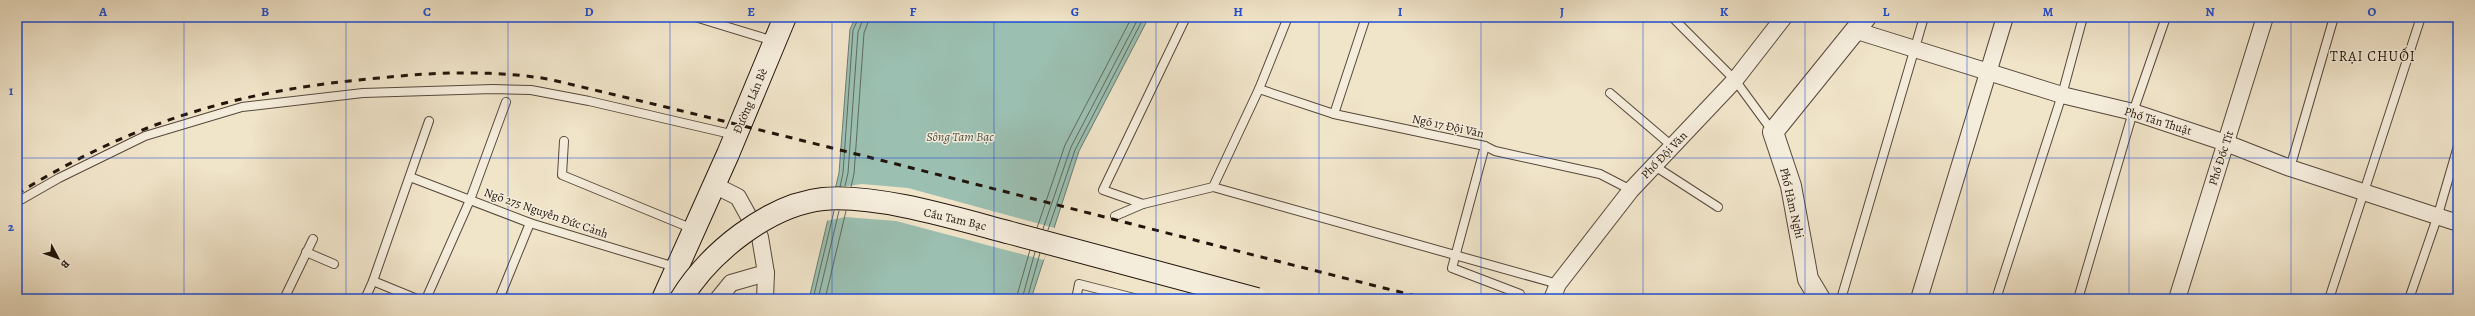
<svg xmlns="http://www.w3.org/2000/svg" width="2475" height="316" font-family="Alegreya,serif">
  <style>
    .water { fill: #9bbfb1; stroke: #6b7b6e }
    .pier { fill: #f0e4c9 }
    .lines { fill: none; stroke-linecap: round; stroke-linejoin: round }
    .shore { stroke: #5e6a5e; stroke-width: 1 }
    .service-casing { stroke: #56483a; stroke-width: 10 }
    .minor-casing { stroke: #56483a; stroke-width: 18 }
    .tertiary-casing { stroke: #56483a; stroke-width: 22 }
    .secondary-casing { stroke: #22140a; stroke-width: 24 }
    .service { stroke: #f5eddc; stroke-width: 8 }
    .minor { stroke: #f5eddc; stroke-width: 16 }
    .tertiary { stroke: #f5eddc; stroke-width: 20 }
    .secondary { stroke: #f5eddc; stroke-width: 22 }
    .rail { stroke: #22140a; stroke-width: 3; stroke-dasharray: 7 7; stroke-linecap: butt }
    .secondary-bridge-casing { stroke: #22140a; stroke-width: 24; stroke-linecap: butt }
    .secondary-bridge { stroke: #f5eddc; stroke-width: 22 }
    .grid { fill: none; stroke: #1d4ed8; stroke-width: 1; stroke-opacity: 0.55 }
    .labels { text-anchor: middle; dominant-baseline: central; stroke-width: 3; stroke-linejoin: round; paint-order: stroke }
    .street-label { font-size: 12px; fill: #22140a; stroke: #f5eddc }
    .water-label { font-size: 13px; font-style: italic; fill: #4c5044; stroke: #f5eddc }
    .quarter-label { font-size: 14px; letter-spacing: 1px; fill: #22140a; stroke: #f5eddc }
    .neatline { fill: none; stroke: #1d4ed8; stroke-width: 1.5 }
    .grid-label { font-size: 13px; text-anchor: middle; font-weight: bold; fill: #1d4ed8 }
  </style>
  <rect width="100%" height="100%" fill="#f0e4c9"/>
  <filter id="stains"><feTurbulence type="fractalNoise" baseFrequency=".005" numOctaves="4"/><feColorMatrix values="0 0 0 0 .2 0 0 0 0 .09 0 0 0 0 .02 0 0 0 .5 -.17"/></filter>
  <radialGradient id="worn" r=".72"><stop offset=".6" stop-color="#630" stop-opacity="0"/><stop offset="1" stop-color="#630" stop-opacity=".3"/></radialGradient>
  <path class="water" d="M856 17H1149L1079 151 1031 299H809L839 173 850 29Z"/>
  <path class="pier" d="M862 184 908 188 1055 228 1044 260 896 221 845 217 826 221 834 188Z"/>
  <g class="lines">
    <g class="shore">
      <path d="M845 186 848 173 858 32 864 17"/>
      <path d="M840 187 843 173 853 30 859 17"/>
      <path d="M851 187 854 174 864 33 870 17"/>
      <path d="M1037 228 1065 145 1132 17"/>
      <path d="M1043 229 1071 147 1139 17"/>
      <path d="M1048 230 1075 150 1144 17"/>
      <path d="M813 299 834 211"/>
      <path d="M818 299 839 211"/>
      <path d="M825 299 846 211"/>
      <path d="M1016 299 1030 250"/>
      <path d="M1022 299 1035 252"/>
      <path d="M1027 299 1040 253"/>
    </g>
    <g class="service-casing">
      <g id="service">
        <path d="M695 17 774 41"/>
        <path d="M1672 17 1735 80 1773 132"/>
        <path d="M1259 89 1334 114 1485 146 1495 151 1600 174 1631 190"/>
        <path d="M1610 93 1672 146"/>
        <path d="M1334 114 1366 17"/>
        <path d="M564 141 562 175 693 229"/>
        <path d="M1485 146 1452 268 1520 294"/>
        <path d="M1653 165 1718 207"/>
        <path d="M2290 168 2334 17"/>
        <path d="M410 177 530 223 675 267"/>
        <path d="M1213 187 1558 284"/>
        <path d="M17 202 59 178 145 136 242 107 363 93 493 89 531 90 589 101 735 135"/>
        <path d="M1143 204 1103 190 1186 17"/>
        <path d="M1115 216 1143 204 1213 187 1259 89 1288 17"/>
        <path d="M306 252 334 264"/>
        <path d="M284 299 313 239"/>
        <path d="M365 299 373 281"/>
        <path d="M417 299 373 281 429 121"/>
        <path d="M426 299 470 200 506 102"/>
        <path d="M499 299 530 223"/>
        <path d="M1076 299 1079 284 1138 299"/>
        <path d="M1841 299 1924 17"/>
        <path d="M1996 299 2062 95 2083 17"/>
        <path d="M2078 299 2133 112 2166 17"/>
        <path d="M2329 299 2421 17"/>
        <path d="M2409 299 2437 218 2458 146"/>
      </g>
    </g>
    <g class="minor-casing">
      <g id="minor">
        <path d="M1854 30 2062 95 2133 112 2226 143 2290 168 2458 223"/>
        <path d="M714 185 738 197 760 237 766 273 765 299"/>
        <path d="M718 299 731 283 766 273"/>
        <path d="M1552 299 1558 284 1631 190 1735 80 1784 17"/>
        <path d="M1919 299 2005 17"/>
        <path d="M2177 299 2265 17"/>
      </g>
    </g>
    <g class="tertiary-casing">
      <path id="tertiary" d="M1820 299 1808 279 1791 186 1773 132 1866 17"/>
    </g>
    <g class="secondary-casing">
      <path id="secondary" d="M663 299 728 154 785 17"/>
    </g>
    <use href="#service" class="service"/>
    <use href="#minor" class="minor"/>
    <use href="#tertiary" class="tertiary"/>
    <use href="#secondary" class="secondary"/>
    <path class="rail" d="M17 194C136 120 241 90 379 78 436 72 492 70 548 79 843 148 1135 226 1428 299"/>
    <g class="secondary-bridge-casing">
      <path id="secondary-bridge" d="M681 299C709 253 768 205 823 199 877 194 958 219 1011 233 1093 255 1175 277 1257 299"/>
    </g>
    <use href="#secondary-bridge" class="secondary-bridge"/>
  </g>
  <path class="grid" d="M184 17V299M346 17V299M508 17V299M670 17V299M832 17V299M994 17V299M1156 17V299M1319 17V299M1481 17V299M1643 17V299M1805 17V299M1967 17V299M2129 17V299M2291 17V299M17 158H2458"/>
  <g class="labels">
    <g class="street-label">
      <text transform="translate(750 101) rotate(-67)">Đường Lán Bè</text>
      <text transform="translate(2158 121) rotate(17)">Phố Tán Thuật</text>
      <text transform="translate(1448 126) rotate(12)">Ngõ 17 Đội Văn</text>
      <text transform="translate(1664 155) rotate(-46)">Phố Đội Văn</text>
      <text transform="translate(2221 158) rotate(-72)">Phố Đốc Tít</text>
      <text transform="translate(1792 203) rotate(77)">Phố Hàm Nghi</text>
      <text transform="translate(546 213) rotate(19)">Ngõ 275 Nguyễn Đức Cảnh</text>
      <text transform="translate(955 219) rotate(13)">Cầu Tam Bạc</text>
    </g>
    <g class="water-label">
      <text x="960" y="136">Sông Tam Bạc</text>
    </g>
    <g class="quarter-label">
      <text x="2373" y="56">TRẠI CHUỐI</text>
    </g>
  </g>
  <rect width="2475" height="316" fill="none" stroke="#f0e4c9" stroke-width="44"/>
  <g transform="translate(58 258) rotate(131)" stroke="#f5eddc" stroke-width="3" paint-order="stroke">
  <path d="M0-3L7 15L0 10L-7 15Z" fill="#22140a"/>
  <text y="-6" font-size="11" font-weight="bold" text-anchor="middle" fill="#22140a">B</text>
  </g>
  <rect x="22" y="22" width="2431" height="272" class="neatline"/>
  <g class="grid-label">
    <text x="103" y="16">A</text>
    <text x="265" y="16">B</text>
    <text x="427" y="16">C</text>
    <text x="589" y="16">D</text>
    <text x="751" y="16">E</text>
    <text x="913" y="16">F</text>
    <text x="1075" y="16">G</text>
    <text x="1238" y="16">H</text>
    <text x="1400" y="16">I</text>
    <text x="1562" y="16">J</text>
    <text x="1724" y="16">K</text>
    <text x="1886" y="16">L</text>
    <text x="2048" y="16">M</text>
    <text x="2210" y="16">N</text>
    <text x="2372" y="16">O</text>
    <text x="11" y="95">1</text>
    <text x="11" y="231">2</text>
  </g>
  <rect width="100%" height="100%" filter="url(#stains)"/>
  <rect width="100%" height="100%" fill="url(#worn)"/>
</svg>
